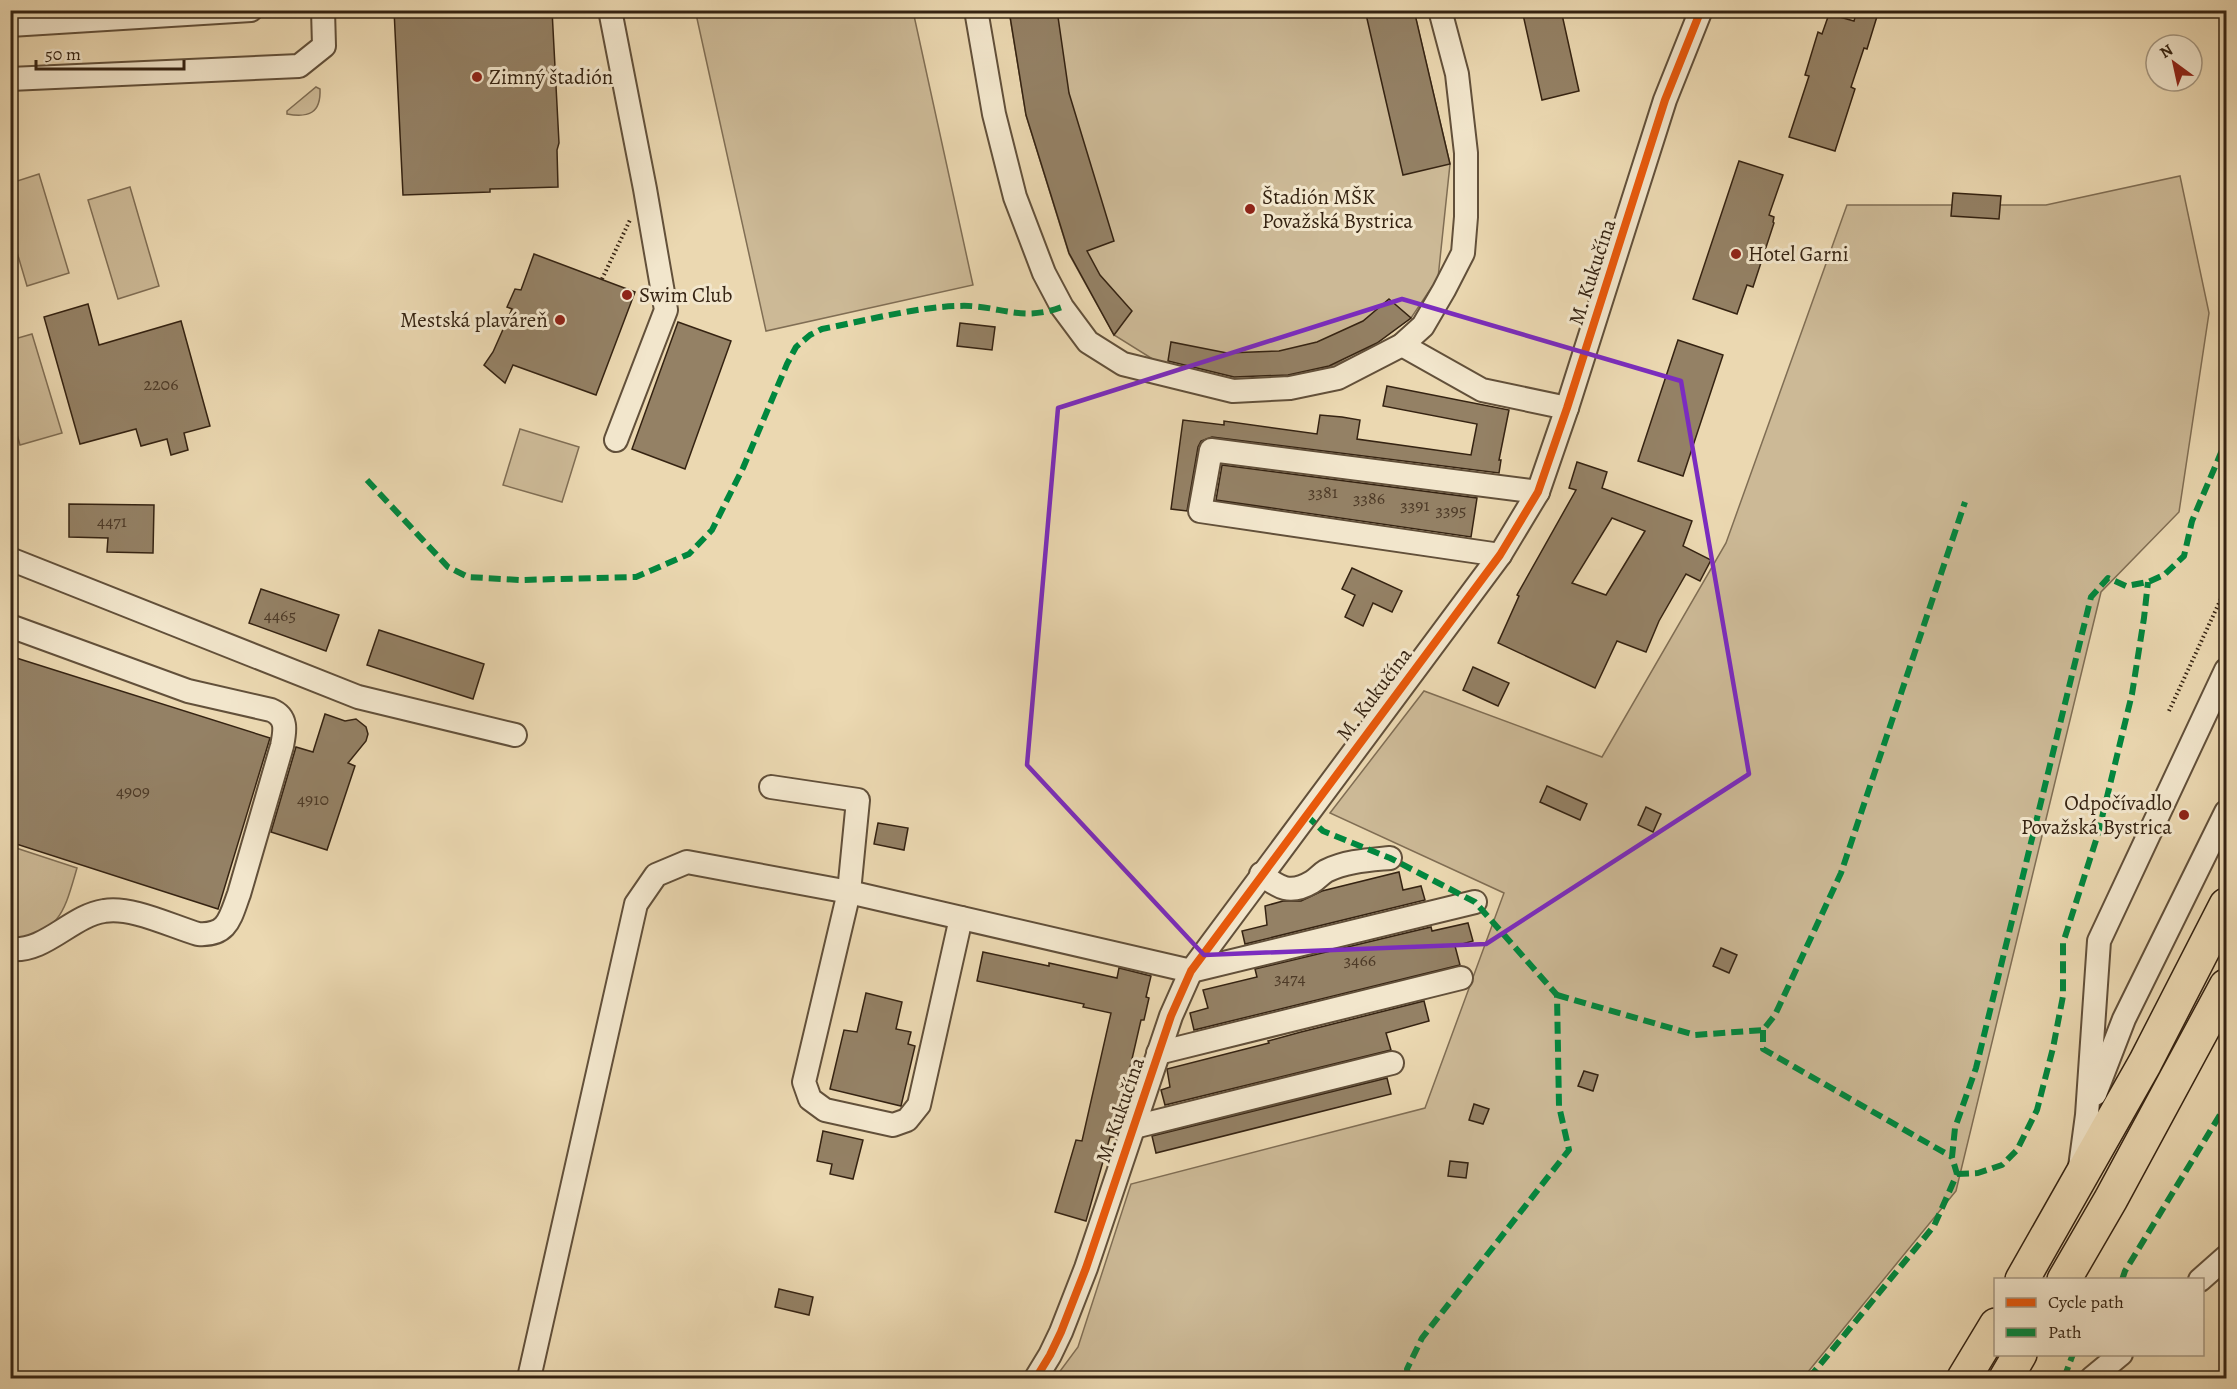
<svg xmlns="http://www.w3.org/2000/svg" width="2237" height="1389" font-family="Alegreya,serif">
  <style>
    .green { fill: #ccb996; stroke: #806e54; stroke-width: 1.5 }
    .building { fill: #948165; stroke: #352312; stroke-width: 1.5; fill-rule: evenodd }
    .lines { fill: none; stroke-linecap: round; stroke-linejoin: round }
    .minor-casing { stroke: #62503a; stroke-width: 26 }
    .highway-casing { stroke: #352312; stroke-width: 36 }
    .path { stroke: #352312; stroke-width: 4; stroke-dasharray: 1.5 3; stroke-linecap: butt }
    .minor { stroke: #f2e6cc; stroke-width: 22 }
    .highway { stroke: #ebd8b1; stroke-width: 33 }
    .quiet { stroke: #00873e; stroke-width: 6; stroke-dasharray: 12 6; stroke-linecap: butt }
    .cycleway-casing { stroke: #f2e6cc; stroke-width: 11 }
    .cycleway { stroke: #e8590c; stroke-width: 8 }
    .marked { fill: none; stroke: #7b2cbf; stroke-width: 4.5; stroke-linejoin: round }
    .poi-dot { fill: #8f2418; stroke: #f2e6cc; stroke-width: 2 }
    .labels { text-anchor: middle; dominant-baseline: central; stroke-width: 6; stroke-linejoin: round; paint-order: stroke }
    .number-label { font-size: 18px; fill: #4d3a27 }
    .poi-label { font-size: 21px; fill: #352312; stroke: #f2e6cc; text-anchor: start }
    .street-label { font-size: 21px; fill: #352312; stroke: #f2e6cc }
  </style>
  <rect width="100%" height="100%" fill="#ebd8b1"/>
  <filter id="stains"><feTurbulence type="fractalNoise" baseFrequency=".00333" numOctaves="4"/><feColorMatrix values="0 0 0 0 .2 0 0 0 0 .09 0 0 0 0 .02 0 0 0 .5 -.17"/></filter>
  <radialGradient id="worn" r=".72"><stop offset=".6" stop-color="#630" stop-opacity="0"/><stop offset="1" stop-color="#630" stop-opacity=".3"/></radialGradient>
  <g class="green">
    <path d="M710 11H913L973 285 766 331 696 14Z"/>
    <path d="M1009 11H1414L1450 164 1438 278 1411 318 1369 348 1352 358 1314 372 1256 382 1201 377 1167 368 1114 335 1069 254 1026 115Z"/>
    <path d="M316 87 320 89C321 113 309 118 287 114V111Z"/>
    <path d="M39 174 69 273 27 286 11 232V183Z"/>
    <path d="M2180 176 2209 313 2179 512 2101 592 1956 1191 1803 1378H1055L1078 1347 1131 1184 1425 1108 1504 893 1330 813 1424 691 1602 757 1726 543 1847 205H2046Z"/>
    <path d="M130 187 159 286 118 299 88 200Z"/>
    <path d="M32 334 62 433 20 445 11 413V340Z"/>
    <path d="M520 429 579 447 562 502 503 485Z"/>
    <path d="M10 846 77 868C64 912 61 932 11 940Z"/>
  </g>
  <g class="building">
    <path d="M394 10H552L559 143 557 150 558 187 490 189V192L403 195Z"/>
    <path d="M1009 10H1057L1069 93 1114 241 1087 251 1100 275 1132 311 1114 335 1069 253 1026 115Z"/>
    <path d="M1365 10H1414L1450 164 1403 175Z"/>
    <path d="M1522 10H1561L1579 91 1542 100Z"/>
    <path d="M1857 10H1879L1867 49 1864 48 1851 87 1855 89 1835 151 1789 137 1809 76 1805 75 1818 32 1822 34 1829 14 1854 21Z"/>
    <path d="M1739 161 1783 175 1769 215 1774 217 1773 222 1774 223 1753 287 1747 285 1737 314 1693 299Z"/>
    <path d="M1953 193 2001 196 1999 219 1951 216Z"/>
    <path d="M534 254 635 292 596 395 513 365 505 383 484 365 493 352 512 309 507 307 515 289 521 290Z"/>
    <path d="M1389 299 1411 318 1377 343 1329 366 1288 375 1234 377 1168 361 1171 342 1227 353 1279 351 1317 342 1363 321Z"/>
    <path d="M88 304 99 345 181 321 210 426 184 433 188 450 171 455 167 439 141 446 136 429 80 444 44 317Z"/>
    <path d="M678 322 731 341 685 469 632 449Z"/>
    <path d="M960 323 995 327 992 350 957 346Z"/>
    <path d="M1678 340 1723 355 1683 476 1638 461Z"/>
    <path d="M1387 386 1509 410 1499 460H1501L1499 473 1212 437 1201 441 1198 447 1187 511 1171 509 1183 420 1224 425V421L1317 434 1320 415 1342 417 1360 420 1357 439 1471 455 1477 424 1383 406Z"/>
    <path d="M1577 462 1607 472 1602 488 1692 521 1683 546 1711 560 1700 581 1686 574 1659 621 1646 652 1617 641 1595 688 1498 643 1519 596 1517 595 1576 490 1569 488ZM1612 518 1645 531 1606 595 1572 583Z"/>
    <path d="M1222 465 1477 498 1471 537 1216 500Z"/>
    <path d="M69 504 154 505 153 553 107 552 108 538 69 537Z"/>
    <path d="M1352 568 1402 591 1392 612 1373 603 1363 626 1345 617 1355 595 1342 589Z"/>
    <path d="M261 589 339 615 326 651 249 623Z"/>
    <path d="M379 630 484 664 473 699 367 665Z"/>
    <path d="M10 656 270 738 218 909 10 842Z"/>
    <path d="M1473 667 1509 683 1498 706 1463 690Z"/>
    <path d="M325 714 345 721 356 719 366 727 368 734 366 741 348 763 355 766 327 850 271 832 296 747 313 752Z"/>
    <path d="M1547 786 1587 804 1580 820 1540 802Z"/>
    <path d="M1646 807 1661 814 1653 832 1638 825Z"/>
    <path d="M878 823 908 828 904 850 874 844Z"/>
    <path d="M1399 872 1403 890 1421 886 1425 900 1245 944 1242 931 1267 925 1265 906 1283 901H1301L1322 891Z"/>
    <path d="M1468 923 1473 941 1455 946 1460 965 1194 1030 1190 1013 1208 1008 1203 990 1257 977 1255 969 1431 927 1432 931Z"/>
    <path d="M1721 948 1737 955 1729 973 1713 966Z"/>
    <path d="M983 952 1049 966V963L1117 978 1119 968 1151 976 1146 997 1149 998 1144 1020H1141L1114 1137H1110L1086 1221 1055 1212 1076 1140 1082 1141 1111 1013 1083 1007 1084 1004 977 981Z"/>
    <path d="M866 993 902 1002 896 1029 911 1032 908 1044 915 1046 901 1106 830 1089 844 1030 857 1032Z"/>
    <path d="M1424 1001 1429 1021 1386 1033 1391 1050 1165 1105 1161 1090 1170 1087 1167 1069 1269 1043 1268 1041 1301 1032Z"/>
    <path d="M1584 1071 1598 1075 1593 1091 1578 1086Z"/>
    <path d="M1387 1078 1391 1094 1156 1153 1152 1136Z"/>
    <path d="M1474 1104 1489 1109 1483 1124 1469 1120Z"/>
    <path d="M823 1131 863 1140 853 1179 830 1174 832 1164 817 1161Z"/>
    <path d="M1450 1161 1468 1163 1466 1178 1448 1176Z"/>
    <path d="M779 1289 813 1297 809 1315 775 1307Z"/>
  </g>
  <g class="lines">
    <g class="minor-casing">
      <g id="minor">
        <path d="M610 10 645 189 666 310 616 440"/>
        <path d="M976 10 994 114 1015 197 1044 273 1062 307 1088 342 1123 364 1233 391 1290 388 1338 378 1402 345 1423 326 1444 290 1463 253 1466 217V153L1457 74 1440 10"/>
        <path d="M10 25 251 10"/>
        <path d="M10 79 299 66 324 46 323 10"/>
        <path d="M1402 345 1482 390 1567 408"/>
        <path d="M1500 555 1200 511 1211 450 1538 492"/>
        <path d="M10 559 358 697 515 735"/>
        <path d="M10 626 188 691 271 710C288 717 285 731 282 746L239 894C230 918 228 936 198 934 171 926 131 906 104 911 71 916 45 953 10 949"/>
        <path d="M771 787 858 800 849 892 804 1082 810 1099 825 1110 893 1125 907 1120 919 1105 961 918"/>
        <path d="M1261 874C1279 888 1290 895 1312 882 1317 879 1321 874 1326 871 1346 861 1369 860 1390 858"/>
        <path d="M1158 1053 1461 978"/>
        <path d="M2095 1094 2124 1019 2226 812"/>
        <path d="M1134 1127 1392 1063"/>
        <path d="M2080 1167 2087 1115 2099 941 2226 670"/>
        <path d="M2200 1280 2226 1257"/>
        <path d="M529 1378 636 904 656 875 687 862 849 892 1191 971 1475 902"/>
        <path d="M1036 1378 1050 1355 1061 1332 1086 1268 1171 1016 1191 971 1500 555 1538 492 1567 408 1665 100 1701 10"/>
        <path d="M2092 1378 2121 1354"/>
      </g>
    </g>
    <g class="highway-casing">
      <g id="highway">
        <path d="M2022 1280 2145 1063 2226 905"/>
        <path d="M2064 1280 2111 1199 2226 986"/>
        <path d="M1964 1378 1996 1325"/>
        <path d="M2006 1378 2020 1354"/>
      </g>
    </g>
    <g class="path">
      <path d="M602 279 630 220"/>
      <path d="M2169 711 2226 588"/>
    </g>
    <use href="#minor" class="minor"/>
    <use href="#highway" class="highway"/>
    <g class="quiet">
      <path d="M367 480 448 567 468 577 520 580 636 577 689 554 712 530 743 468 787 364 796 347 810 335 822 329C864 321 916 307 958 306 998 304 1019 323 1062 307"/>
      <path d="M1306 815 1323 831 1390 858 1475 902 1557 995 1559 1106 1569 1150 1422 1338 1407 1369 1408 1378"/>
      <path d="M1557 995 1695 1035 1763 1030 1775 1015 1841 873 1965 502"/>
      <path d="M1763 1030V1049L1952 1157"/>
      <path d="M1957 1174 1978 1173 2002 1165 2017 1150 2037 1110 2053 1048 2063 996V943L2098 834 2132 694 2144 618 2148 582"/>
      <path d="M2122 1280 2125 1271 2226 1105"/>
      <path d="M1809 1378 1934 1226 1957 1174 1952 1157 1955 1128 1976 1068 2091 597 2108 578 2126 586 2148 582 2164 575 2184 556 2192 521 2226 441"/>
      <path d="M2064 1378 2073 1354"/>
    </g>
    <g class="cycleway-casing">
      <path id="cycleway" d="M1036 1378 1050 1355 1061 1332 1086 1268 1171 1016 1191 971 1500 555 1538 492 1567 408 1665 100 1701 10"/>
    </g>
    <use href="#cycleway" class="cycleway"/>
  </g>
  <path class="marked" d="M1402 299 1681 381 1749 774 1486 944 1204 955 1027 765 1058 408Z"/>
  <g class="poi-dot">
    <circle cx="477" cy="77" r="6"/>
    <circle cx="1250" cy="209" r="6"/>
    <circle cx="1736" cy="254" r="6"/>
    <circle cx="627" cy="295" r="6"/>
    <circle cx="560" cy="320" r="6"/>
    <circle cx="2184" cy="815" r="6"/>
  </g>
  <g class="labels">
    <g class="number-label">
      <text x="161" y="384">2206</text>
      <text x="1323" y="492">3381</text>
      <text x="1369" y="498">3386</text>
      <text x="1415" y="505">3391</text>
      <text x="1451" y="510">3395</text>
      <text x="112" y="521">4471</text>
      <text x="280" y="615">4465</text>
      <text x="133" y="791">4909</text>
      <text x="313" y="799">4910</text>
      <text x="1360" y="960">3466</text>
      <text x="1290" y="978">3474</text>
    </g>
    <g class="poi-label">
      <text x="489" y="77">Zimný štadión</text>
      <text x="1262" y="197">Štadión MŠK<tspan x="1262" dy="24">Považská Bystrica</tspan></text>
      <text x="1748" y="254">Hotel Garni</text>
      <text x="639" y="295">Swim Club</text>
      <text x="548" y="320" text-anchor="end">Mestská plaváreň</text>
      <text x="2172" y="803" text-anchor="end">Odpočívadlo<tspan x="2172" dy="24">Považská Bystrica</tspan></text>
    </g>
    <g class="street-label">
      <text transform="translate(1592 272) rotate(-72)">M. Kukučína</text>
      <text transform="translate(1374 694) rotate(-53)">M. Kukučína</text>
      <text transform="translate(1120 1110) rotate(-71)">M. Kukučína</text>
    </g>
  </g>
  <rect width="2237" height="1389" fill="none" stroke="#ebd8b1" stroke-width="36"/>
  <rect x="12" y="12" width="2213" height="1365" fill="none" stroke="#352312" stroke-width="3"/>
  <rect x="18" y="18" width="2201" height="1353" fill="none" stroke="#352312" stroke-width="1.5"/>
  <rect x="1994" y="1278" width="210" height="78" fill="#f2e6cc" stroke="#a69882" stroke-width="1.5"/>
  <rect x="2006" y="1298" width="30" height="9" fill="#e8590c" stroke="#a69882" stroke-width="1.5"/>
  <text x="2048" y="1308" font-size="18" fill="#352312">Cycle path</text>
  <rect x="2006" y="1328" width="30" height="9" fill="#00873e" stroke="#a69882" stroke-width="1.5"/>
  <text x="2048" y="1338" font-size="18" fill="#352312">Path</text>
  <g transform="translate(2174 63) rotate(327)"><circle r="28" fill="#f2e6cc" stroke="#a69882" stroke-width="1.5"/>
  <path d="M0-4.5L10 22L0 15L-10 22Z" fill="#8f2418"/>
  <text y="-9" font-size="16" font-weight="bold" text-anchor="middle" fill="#352312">N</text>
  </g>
  <path d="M36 60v9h148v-9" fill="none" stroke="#352312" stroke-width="3"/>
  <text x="45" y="60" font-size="18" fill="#352312" stroke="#f2e6cc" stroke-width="4.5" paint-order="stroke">50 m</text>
  <rect width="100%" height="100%" filter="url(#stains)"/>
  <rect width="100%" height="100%" fill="url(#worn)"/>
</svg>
